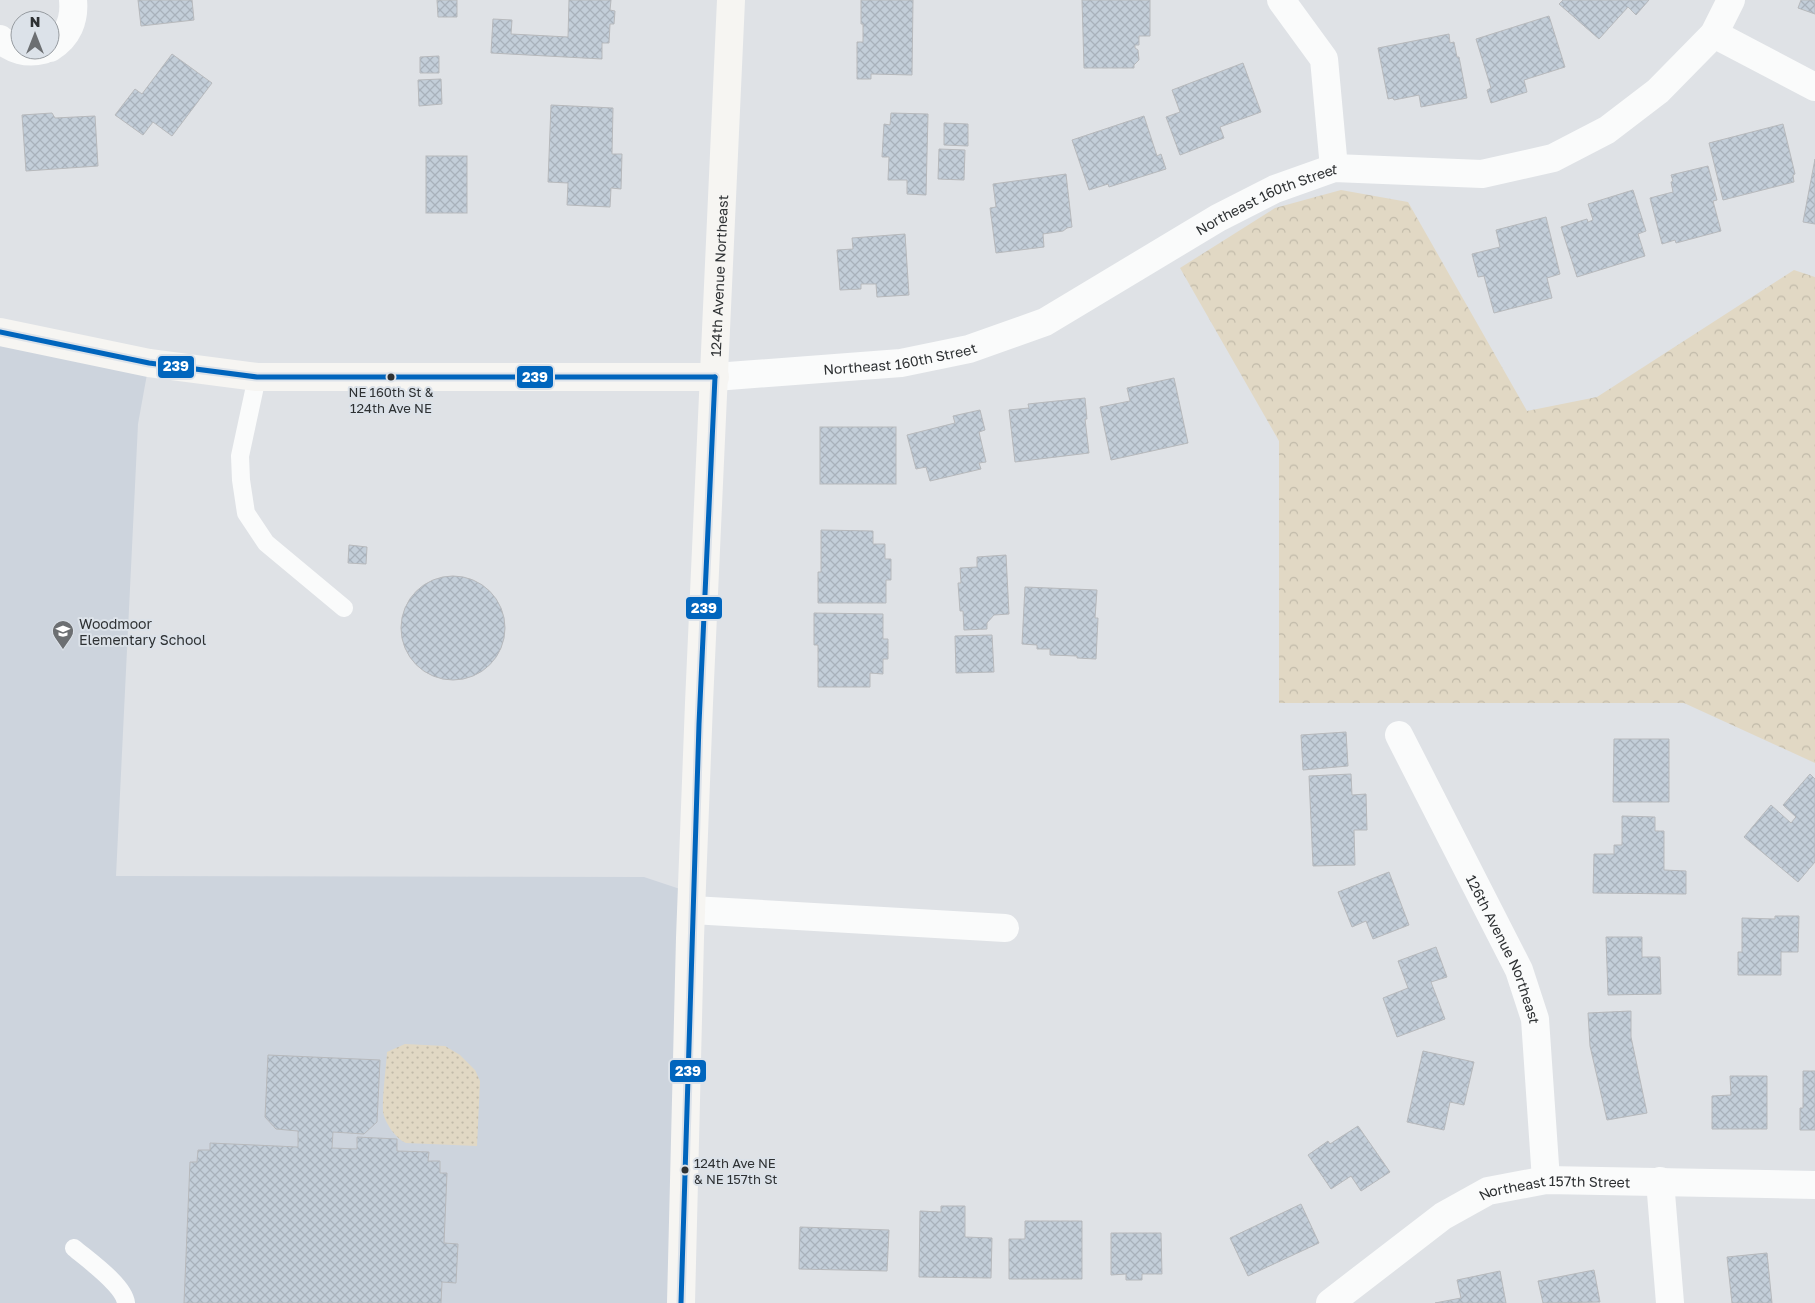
<svg xmlns="http://www.w3.org/2000/svg" width="1815" height="1303" font-family="'Golos Text',sans-serif">
  <style>
    .built { fill: #cdd4dd }
    .green { fill: url(#green-dots) }
    .forest { fill: url(#forest-crowns) }
    .building { fill: url(#building-cross-hatch); stroke: #b7b9bc }
    .lines { fill: none; stroke-linecap: round; stroke-linejoin: round }
    .lane { stroke: #fafbfb; stroke-width: 18 }
    .street { stroke: #fafbfb; stroke-width: 28 }
    .secondary { stroke: #f6f5f2; stroke-width: 28 }
    .bus-1-casing { stroke: #dce2e9; stroke-width: 9 }
    .bus-1 { stroke: #0065bd; stroke-width: 5 }
    .bus-dot { fill: #2e3133; stroke: #dce2e9; stroke-width: 2 }
    .labels { text-anchor: middle; dominant-baseline: central; stroke-width: 4; stroke-linejoin: round; paint-order: stroke }
    .bus-label { font-size: 13px; fill: #2e3133; stroke: #dce2e9 }
    .street-label { font-size: 14px; fill: #2e3133; stroke: #dce2e9 }
    .poi-label { font-size: 14px; fill: #2e3133; stroke: #dce2e9; text-anchor: start }
    .line-badge { stroke: #dce2e9; stroke-width: 2 }
    .badge-label { font-size: 14px; text-anchor: middle; font-weight: bold; fill: #fff }
  </style>
  <defs>
    <pattern id="green-dots" width="8" height="8" patternUnits="userSpaceOnUse" patternTransform="scale(1.25)"><rect width="8" height="8" fill="#e1d8c4"/><path d="M2 2h.1M6 6h.1" fill="none" stroke="#c1baa9" stroke-width="1.8" stroke-linecap="round"/></pattern>
    <pattern id="forest-crowns" width="20" height="18" patternUnits="userSpaceOnUse" patternTransform="scale(1.25)"><rect width="20" height="18" fill="#e1d8c4"/><path d="M2 6a3 3 0 1 1 6 0M12 15a3 3 0 1 1 6 0" fill="none" stroke="#c1baa9"/></pattern>
    <pattern id="building-cross-hatch" width="8" height="8" patternUnits="userSpaceOnUse" patternTransform="scale(1.25)"><rect width="8" height="8" fill="#c3ced9"/><path d="M0 0l8 8M0 8l8-8" fill="none" stroke="#a8b1bb"/></pattern>
  </defs>
  <rect width="100%" height="100%" fill="#dfe2e6"/>
  <path class="built" d="M0 332 149 363 138 424 116 876 644 877 692 893 681 1303H0Z"/>
  <path class="green" d="M405 1044 445 1046 460 1055 475 1070 480 1081 477 1146 406 1143C396 1139 385 1123 383 1112 382 1096 386 1069 387 1052Z"/>
  <path class="forest" d="M1341 190 1408 202 1527 411 1597 397 1794 270 1815 277V763L1684 703H1279V441L1180 268 1275 208Z"/>
  <g class="building">
    <path d="M138 0H192L194 20 141 26Z"/>
    <path d="M437 0H457V17H438Z"/>
    <path d="M569 0H611L610 10 615 11 614 24H610L609 43H602V59L491 53 493 19 512 20 511 34 568 37Z"/>
    <path d="M861 0H913L912 75 871 74V79H857V42H863V24H861Z"/>
    <path d="M1082 0H1150V36H1139V45H1135V48L1138 50 1139 60 1134 65V68H1084Z"/>
    <path d="M1563 0H1649L1636 15 1628 7 1599 39 1559 4Z"/>
    <path d="M1801 0H1815V14L1798 8Z"/>
    <path d="M1549 16 1565 67 1524 80 1527 92 1491 103 1487 90 1491 88 1476 39Z"/>
    <path d="M1449 34 1450 43 1454 42 1457 57H1459L1467 98 1421 107 1419 95 1394 100 1393 98 1388 99 1378 48Z"/>
    <path d="M172 54 212 83 172 136 153 122 143 135 115 115 135 89 142 94Z"/>
    <path d="M439 56V73H420V57Z"/>
    <path d="M1243 63 1261 112 1220 127 1224 138 1180 155 1166 117 1180 112 1172 90Z"/>
    <path d="M441 79 442 104 419 106 418 80Z"/>
    <path d="M551 105 613 108 612 154H622L621 189 611 188 610 207 567 205 568 183 548 182Z"/>
    <path d="M52 113 55 118 95 116 98 166 26 171 22 115Z"/>
    <path d="M891 113 928 114 926 195 907 194V180H888L889 157H882L884 124 890 125Z"/>
    <path d="M1144 116 1157 156 1161 154 1166 169 1109 187 1108 184 1089 190 1072 140Z"/>
    <path d="M944 123 968 124V146L944 145Z"/>
    <path d="M1783 124 1795 174 1793 175 1794 182 1723 200 1709 143Z"/>
    <path d="M939 149 965 150 964 180 938 179Z"/>
    <rect x="426" y="156" width="41" height="57"/>
    <path d="M1815 159V224L1803 222Z"/>
    <path d="M1708 166 1717 200 1713 201 1721 231 1676 243 1675 240 1662 244 1650 198 1673 192 1671 182 1673 181 1671 175Z"/>
    <path d="M1066 174 1072 227 1067 228 1063 231 1043 234 1044 247 996 253 990 208 996 207 993 184Z"/>
    <path d="M1633 190 1646 231 1638 234 1645 256 1577 277 1561 227 1587 219 1588 222 1593 220 1588 204Z"/>
    <path d="M1546 217 1560 274 1547 278 1552 298 1494 313 1484 276 1478 277 1472 254 1500 247 1496 230Z"/>
    <path d="M905 234 909 295 877 297 876 284H861V289L840 290 837 250 853 249 852 238Z"/>
    <path d="M1174 378 1188 443 1111 460 1100 407 1130 401 1127 388Z"/>
    <path d="M1085 398 1087 419H1085L1089 453 1015 462 1009 410 1029 408 1028 404Z"/>
    <path d="M980 410 985 430 979 432 986 462 979 463 981 469 930 481 926 467 916 469 907 435 955 423 953 416Z"/>
    <rect x="820" y="427" width="76" height="57"/>
    <path d="M821 530 873 531V544H885V559H891V580H886V603H818V572H821Z"/>
    <path d="M349 545 367 547 366 564 348 563Z"/>
    <path d="M1006 555 1009 614 994 615 987 623V629L964 630 963 611H960L958 583H961L960 568 977 567V557Z"/>
    <circle cx="453" cy="628" r="52"/>
    <path d="M1025 587 1097 590 1095 618H1098L1096 659 1077 658V656L1050 655V649H1037V645L1022 644Z"/>
    <path d="M814 613 883 614V639H888V659H883V674L870 673V687H818V645H814Z"/>
    <path d="M992 635 994 672 956 673 955 636Z"/>
    <path d="M1346 732 1348 766 1303 770 1301 735Z"/>
    <path d="M1614 739H1669V802H1613Z"/>
    <path d="M1351 774 1352 795 1366 794 1367 830H1354L1355 865 1313 866 1309 776Z"/>
    <path d="M1810 774 1815 779V862L1798 882 1744 837 1771 805 1791 823 1796 817 1783 805Z"/>
    <path d="M1622 816 1655 817V831H1664V870L1686 871V894L1593 893 1594 854H1614V845H1622Z"/>
    <path d="M1389 872 1409 925 1373 939 1366 921 1352 927 1338 892Z"/>
    <path d="M1775 916H1799L1798 952H1781V975H1738V952H1742V918L1775 919Z"/>
    <path d="M1606 937H1642V957H1660L1661 994 1608 995Z"/>
    <path d="M1436 947 1447 977 1431 982 1445 1019 1397 1037 1383 998 1408 988 1398 961Z"/>
    <path d="M1631 1011V1037L1647 1113 1607 1120 1590 1046 1588 1013Z"/>
    <path d="M1423 1051 1474 1062 1464 1105 1450 1102 1444 1130 1407 1122Z"/>
    <path d="M268 1055 380 1060 377 1122 364 1134 333 1132 332 1148 357 1149V1137L397 1139V1151L429 1152 428 1161H440V1173H447L444 1243 458 1244 456 1283 442 1282 441 1303H184L190 1162H197L198 1150H210V1143L298 1147V1131L276 1129 265 1117Z"/>
    <path d="M1803 1071H1815V1130H1800V1108H1803Z"/>
    <path d="M1730 1076H1767V1129H1712V1096L1731 1095Z"/>
    <path d="M1358 1126 1390 1172 1361 1191 1351 1176 1331 1189 1308 1155 1328 1141 1330 1144Z"/>
    <path d="M1301 1204 1319 1243 1248 1276 1230 1238Z"/>
    <path d="M941 1206H965V1237L992 1238 991 1278 919 1277 920 1211 941 1212Z"/>
    <path d="M1025 1221H1082V1279H1009V1239H1025Z"/>
    <path d="M800 1227 889 1230 887 1271 799 1269Z"/>
    <path d="M1111 1233H1161L1162 1274H1142V1280H1126V1274L1111 1275Z"/>
    <path d="M1767 1253 1772 1303H1732L1727 1257Z"/>
    <path d="M1594 1270 1600 1302 1543 1303 1538 1281Z"/>
    <path d="M1500 1271 1506 1303H1435L1461 1298 1457 1280Z"/>
  </g>
  <g class="lines">
    <g class="lane">
      <path d="M257 377 240 456 241 480 246 513 266 543 344 608"/>
      <path d="M74 1248C88 1260 124 1285 126 1303"/>
    </g>
    <g class="street">
      <path d="M1281 0 1324 59 1334 168"/>
      <path d="M1714 34 1815 87"/>
      <path d="M0 39C12 50 27 54 43 50"/>
      <path d="M50 48C68 37 75 20 73 0"/>
      <path id="s1" d="M715 377 901 363 969 349 1045 322 1218 218 1275 189 1334 168 1482 174 1553 158 1607 130 1658 91 1714 34 1731 0"/>
      <path id="s2" d="M1399 735 1519 970 1535 1019 1546 1180"/>
      <path d="M692 910 1005 928"/>
      <path d="M1660 1181 1670 1303"/>
      <path id="s3" d="M1330 1303 1443 1216 1488 1191 1546 1180 1815 1185"/>
    </g>
    <g class="secondary">
      <path d="M0 332 149 363 257 377H715"/>
      <path id="s4" d="M681 1303 690 938 699 703 731 0"/>
    </g>
    <g class="bus-1-casing">
      <g id="bus-1">
        <path d="M0 332 149 363 257 377H715"/>
        <path d="M681 1303 699 724 715 377"/>
      </g>
    </g>
    <use href="#bus-1" class="bus-1"/>
  </g>
  <defs>
    <g id="school-pin" transform="scale(1.125)"><path d="M0 17L-7.5 6A9.5 9.5 0 1 1 7.5 6Z" fill="#6c6f72" stroke="#dce2e9"/><path d="M0-5L7-2L0 1L-7-2ZM-4 1L0 2.5L4 1V4Q0 6-4 4Z" fill="#fff"/></g>
  </defs>
  <g fill-rule="evenodd">
    <use href="#school-pin" x="63" y="631"/>
  </g>
  <g class="bus-dot">
    <circle cx="391" cy="377" r="4.5"/>
    <circle cx="685" cy="1170" r="4.5"/>
  </g>
  <g class="labels">
    <g class="bus-label">
      <text x="391" y="392">NE 160th St &amp;<tspan x="391" dy="16">124th Ave NE</tspan></text>
      <text x="694" y="1163" text-anchor="start">124th Ave NE<tspan x="694" dy="16">&amp; NE 157th St</tspan></text>
    </g>
    <g class="street-label">
      <text stroke="none"><textPath href="#s1" startOffset="591">Northeast 160th Street</textPath></text>
      <text stroke="none"><textPath href="#s4" startOffset="1028">124th Avenue Northeast</textPath></text>
      <text stroke="none"><textPath href="#s1" startOffset="186">Northeast 160th Street</textPath></text>
      <text stroke="none"><textPath href="#s2" startOffset="239">126th Avenue Northeast</textPath></text>
      <text stroke="none"><textPath href="#s3" startOffset="261">Northeast 157th Street</textPath></text>
    </g>
    <g class="poi-label">
      <text x="79" y="623">Woodmoor<tspan x="79" dy="16">Elementary School</tspan></text>
    </g>
  </g>
  <g class="line-badge">
    <rect x="157" y="355" width="38" height="24" rx="5" fill="#0065bd"/>
    <rect x="516" y="365" width="38" height="24" rx="5" fill="#0065bd"/>
    <rect x="685" y="596" width="38" height="24" rx="5" fill="#0065bd"/>
    <rect x="669" y="1059" width="38" height="24" rx="5" fill="#0065bd"/>
  </g>
  <g class="badge-label">
    <text x="176" y="371">239</text>
    <text x="535" y="382">239</text>
    <text x="704" y="613">239</text>
    <text x="688" y="1076">239</text>
  </g>
  <g transform="translate(35 35)"><circle r="24" fill="#dce2e9" stroke="#969ba0"/>
  <path d="M0-4L9 19L0 12L-9 19Z" fill="#6c6f72"/>
  <text y="-8" font-size="14" font-weight="bold" text-anchor="middle" fill="#2e3133">N</text>
  </g>
</svg>
